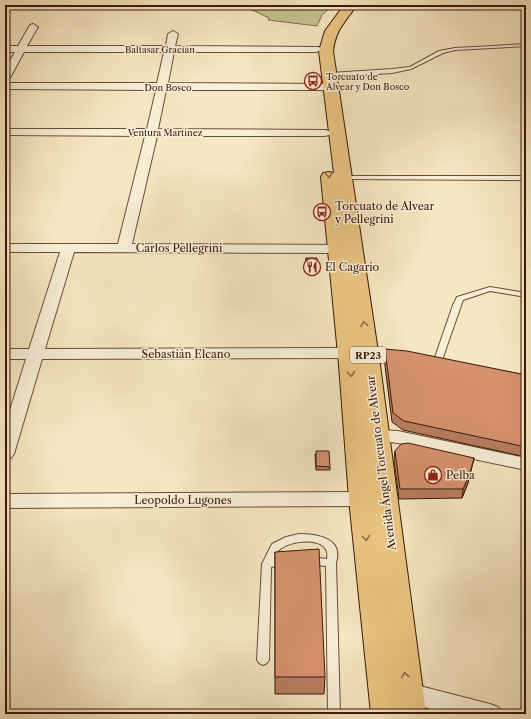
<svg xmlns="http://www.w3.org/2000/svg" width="531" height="719" font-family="'Libre Caslon Text',serif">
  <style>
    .green { fill: #c2c38f; stroke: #7e6e4c }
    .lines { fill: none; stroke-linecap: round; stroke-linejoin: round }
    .service-casing { stroke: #694c38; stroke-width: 2 }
    .minor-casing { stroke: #694c38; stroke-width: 2 }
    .primary-casing { stroke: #3a190a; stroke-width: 2 }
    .service { fill: #f8efd7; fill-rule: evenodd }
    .minor { fill: #f8efd7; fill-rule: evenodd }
    .primary { fill: #eac481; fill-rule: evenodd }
    .wall { fill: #b87d5f; stroke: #3a190a }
    .shaded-wall { fill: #96664d; stroke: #3a190a }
    .building { fill: #d6916e; stroke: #3a190a }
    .oneway { stroke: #926e46 }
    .labels { text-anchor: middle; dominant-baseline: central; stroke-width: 3; stroke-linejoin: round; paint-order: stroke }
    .far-street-label { font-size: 9px; fill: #3a190a; stroke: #f8efd7 }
    .far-poi-label { font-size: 9px; fill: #3a190a; stroke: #f8efd7; text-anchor: start }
    .shield { fill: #f8efd7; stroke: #735948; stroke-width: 1 }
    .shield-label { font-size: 10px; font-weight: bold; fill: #3a190a }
    .poi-label { font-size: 11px; fill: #3a190a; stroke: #f8efd7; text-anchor: start }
    .street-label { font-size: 11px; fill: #3a190a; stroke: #f8efd7 }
  </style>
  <rect width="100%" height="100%" fill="#f5e7c2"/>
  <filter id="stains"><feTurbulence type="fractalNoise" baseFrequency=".005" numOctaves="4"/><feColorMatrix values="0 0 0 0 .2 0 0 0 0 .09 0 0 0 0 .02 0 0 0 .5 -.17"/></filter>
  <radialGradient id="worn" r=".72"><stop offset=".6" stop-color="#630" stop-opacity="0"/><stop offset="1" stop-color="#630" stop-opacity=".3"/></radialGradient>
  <path class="green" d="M242 5H333L322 15 317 26 268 20 269 18Z"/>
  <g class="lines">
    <g class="service-casing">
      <g id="service">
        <path d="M526 44V46L455 50 443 53 411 69 392 73 330 77 327 75 330 73 392 69 410 67 439 51 455 48Z"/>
        <path d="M344 176H526V180L342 179V177Z"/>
        <path d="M490 287 526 293V297L490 291 463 300 441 363 440 365H434L433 363 453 305 457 297Z"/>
        <path d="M366 351 395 353 399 355C394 359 370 357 365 353Z"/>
        <path d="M299 534C317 534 344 538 336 563L340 714H328L326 566 306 564 305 561 306 558 310 557 327 559C332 535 289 539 278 551 276 553 275 556 274 559L284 558 288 559 289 562 288 565 271 567 269 660 267 663 263 665 259 663 257 660 262 564 272 544 286 537Z"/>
      </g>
    </g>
    <g class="minor-casing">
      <g id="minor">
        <path d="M33 24 38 27 27 46H166L168 34 173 31 178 34 175 46 319 47 321 49 319 51 316 52H174L168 83 332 84 337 87 332 90H166L158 129 325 130 329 131 331 133 329 135 325 136H157L132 244 349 245 354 246 356 249 354 252 349 253 74 252 45 349 359 348 365 350 367 353 365 356 359 358 42 359 14 454 11 458 5 460V426L26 359H5V349H29L60 252H5V244H118L145 136 5 135V129H147L156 90 5 89V83H157L164 52H24L10 78 5 81V69L15 52H5V46H18L30 25Z"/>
        <path d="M378 430 398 431 526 458V470L398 443 372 440 369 436 372 432Z"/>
        <path d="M362 492 369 494 371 499 369 504 362 506 5 508V494Z"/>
        <path d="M420 686 490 704 498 707 502 714H450L420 706 404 714H371C379 698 404 691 420 686Z"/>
      </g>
    </g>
    <g class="primary-casing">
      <path id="primary" d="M344 5H357C345 22 336 29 333 51L380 365 426 714H371L349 499 339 365 321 177 323 173 329 172 334 173 319 51 325 31Z"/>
    </g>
    <use href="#service" class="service"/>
    <use href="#minor" class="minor"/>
    <use href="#primary" class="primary"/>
  </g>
  <g class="wall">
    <path d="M306 258 318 269V272H306Z"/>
    <path d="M385 349 526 375V457L403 430 392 422 384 358Z"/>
    <path d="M395 451 474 458 468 483 462 498 399 499 394 460Z"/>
    <path d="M315 454 330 467V470H316Z"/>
    <path d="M275 552 325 677 324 694H275Z"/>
  </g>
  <path class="shaded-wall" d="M474 458 468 483 462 498 463 489Z"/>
  <g class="building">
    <path d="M306 258H317L318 269H306Z"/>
    <path d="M385 349 407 351 526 375V447L404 421 393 413Z"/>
    <path d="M408 443 474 458 470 473 463 489H400L395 451 401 444Z"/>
    <path d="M316 451H329L330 467 316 466Z"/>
    <path d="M319 549 325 677H275V552Z"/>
  </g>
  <defs><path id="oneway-chevron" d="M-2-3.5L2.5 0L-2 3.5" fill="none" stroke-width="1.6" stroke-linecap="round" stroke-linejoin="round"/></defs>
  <g class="oneway">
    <use href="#oneway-chevron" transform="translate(329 175) rotate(84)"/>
    <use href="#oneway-chevron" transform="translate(364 324) rotate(-99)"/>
    <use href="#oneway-chevron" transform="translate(351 374) rotate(85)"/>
    <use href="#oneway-chevron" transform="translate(366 538) rotate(84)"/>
    <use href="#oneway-chevron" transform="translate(405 675) rotate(-96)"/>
  </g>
  <defs>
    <g id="bus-ring" transform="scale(0.9)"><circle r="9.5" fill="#f8efd7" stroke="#8f2418" stroke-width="1.5"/><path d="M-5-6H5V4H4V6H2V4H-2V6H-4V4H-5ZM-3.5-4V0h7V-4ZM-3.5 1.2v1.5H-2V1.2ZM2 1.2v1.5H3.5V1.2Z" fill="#8f2418"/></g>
    <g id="restaurant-ring" transform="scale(0.9)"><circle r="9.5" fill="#f8efd7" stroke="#8f2418" stroke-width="1.5"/><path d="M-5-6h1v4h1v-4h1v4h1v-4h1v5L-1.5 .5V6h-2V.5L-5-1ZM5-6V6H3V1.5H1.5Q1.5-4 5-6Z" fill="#8f2418"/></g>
    <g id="shop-ring" transform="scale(0.9)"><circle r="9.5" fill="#f8efd7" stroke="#8f2418" stroke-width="1.5"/><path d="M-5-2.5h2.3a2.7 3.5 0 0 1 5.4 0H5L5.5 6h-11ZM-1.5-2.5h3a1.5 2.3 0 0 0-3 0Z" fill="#8f2418"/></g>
  </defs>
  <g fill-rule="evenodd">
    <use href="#bus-ring" x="313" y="81"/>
    <use href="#bus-ring" x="322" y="212"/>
    <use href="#restaurant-ring" x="312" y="267"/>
    <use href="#shop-ring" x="433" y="475"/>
  </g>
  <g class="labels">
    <g class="far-street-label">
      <text x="160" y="49">Baltasar Gracián</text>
      <text x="168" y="87">Don Bosco</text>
      <text x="165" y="132">Ventura Martínez</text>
    </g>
    <g class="far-poi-label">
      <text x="326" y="76">Torcuato de<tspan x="326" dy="10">Alvear y Don Bosco</tspan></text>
    </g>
    <rect class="shield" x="350" y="347" width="36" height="16" rx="3"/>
    <g class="shield-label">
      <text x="368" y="355">RP23</text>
    </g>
    <g class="poi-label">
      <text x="335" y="206">Torcuato de Alvear<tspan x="335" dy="13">y Pellegrini</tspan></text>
      <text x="325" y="267">El Cagario</text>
      <text x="446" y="475">Pelba</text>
    </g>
    <g class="street-label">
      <text x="179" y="248">Carlos Pellegrini</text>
      <text x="186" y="354">Sebastián Elcano</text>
      <text transform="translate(381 463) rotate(-97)">Avenida Ángel Torcuato de Alvear</text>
      <text x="183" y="500">Leopoldo Lugones</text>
    </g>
  </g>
  <rect width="531" height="719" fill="none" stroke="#f5e7c2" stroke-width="20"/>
  <rect x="6" y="6" width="519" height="707" fill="none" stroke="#3a190a" stroke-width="2"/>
  <rect x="10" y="10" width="511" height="699" fill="none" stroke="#3a190a"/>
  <rect width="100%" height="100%" filter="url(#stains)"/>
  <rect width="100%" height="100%" fill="url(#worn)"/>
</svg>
